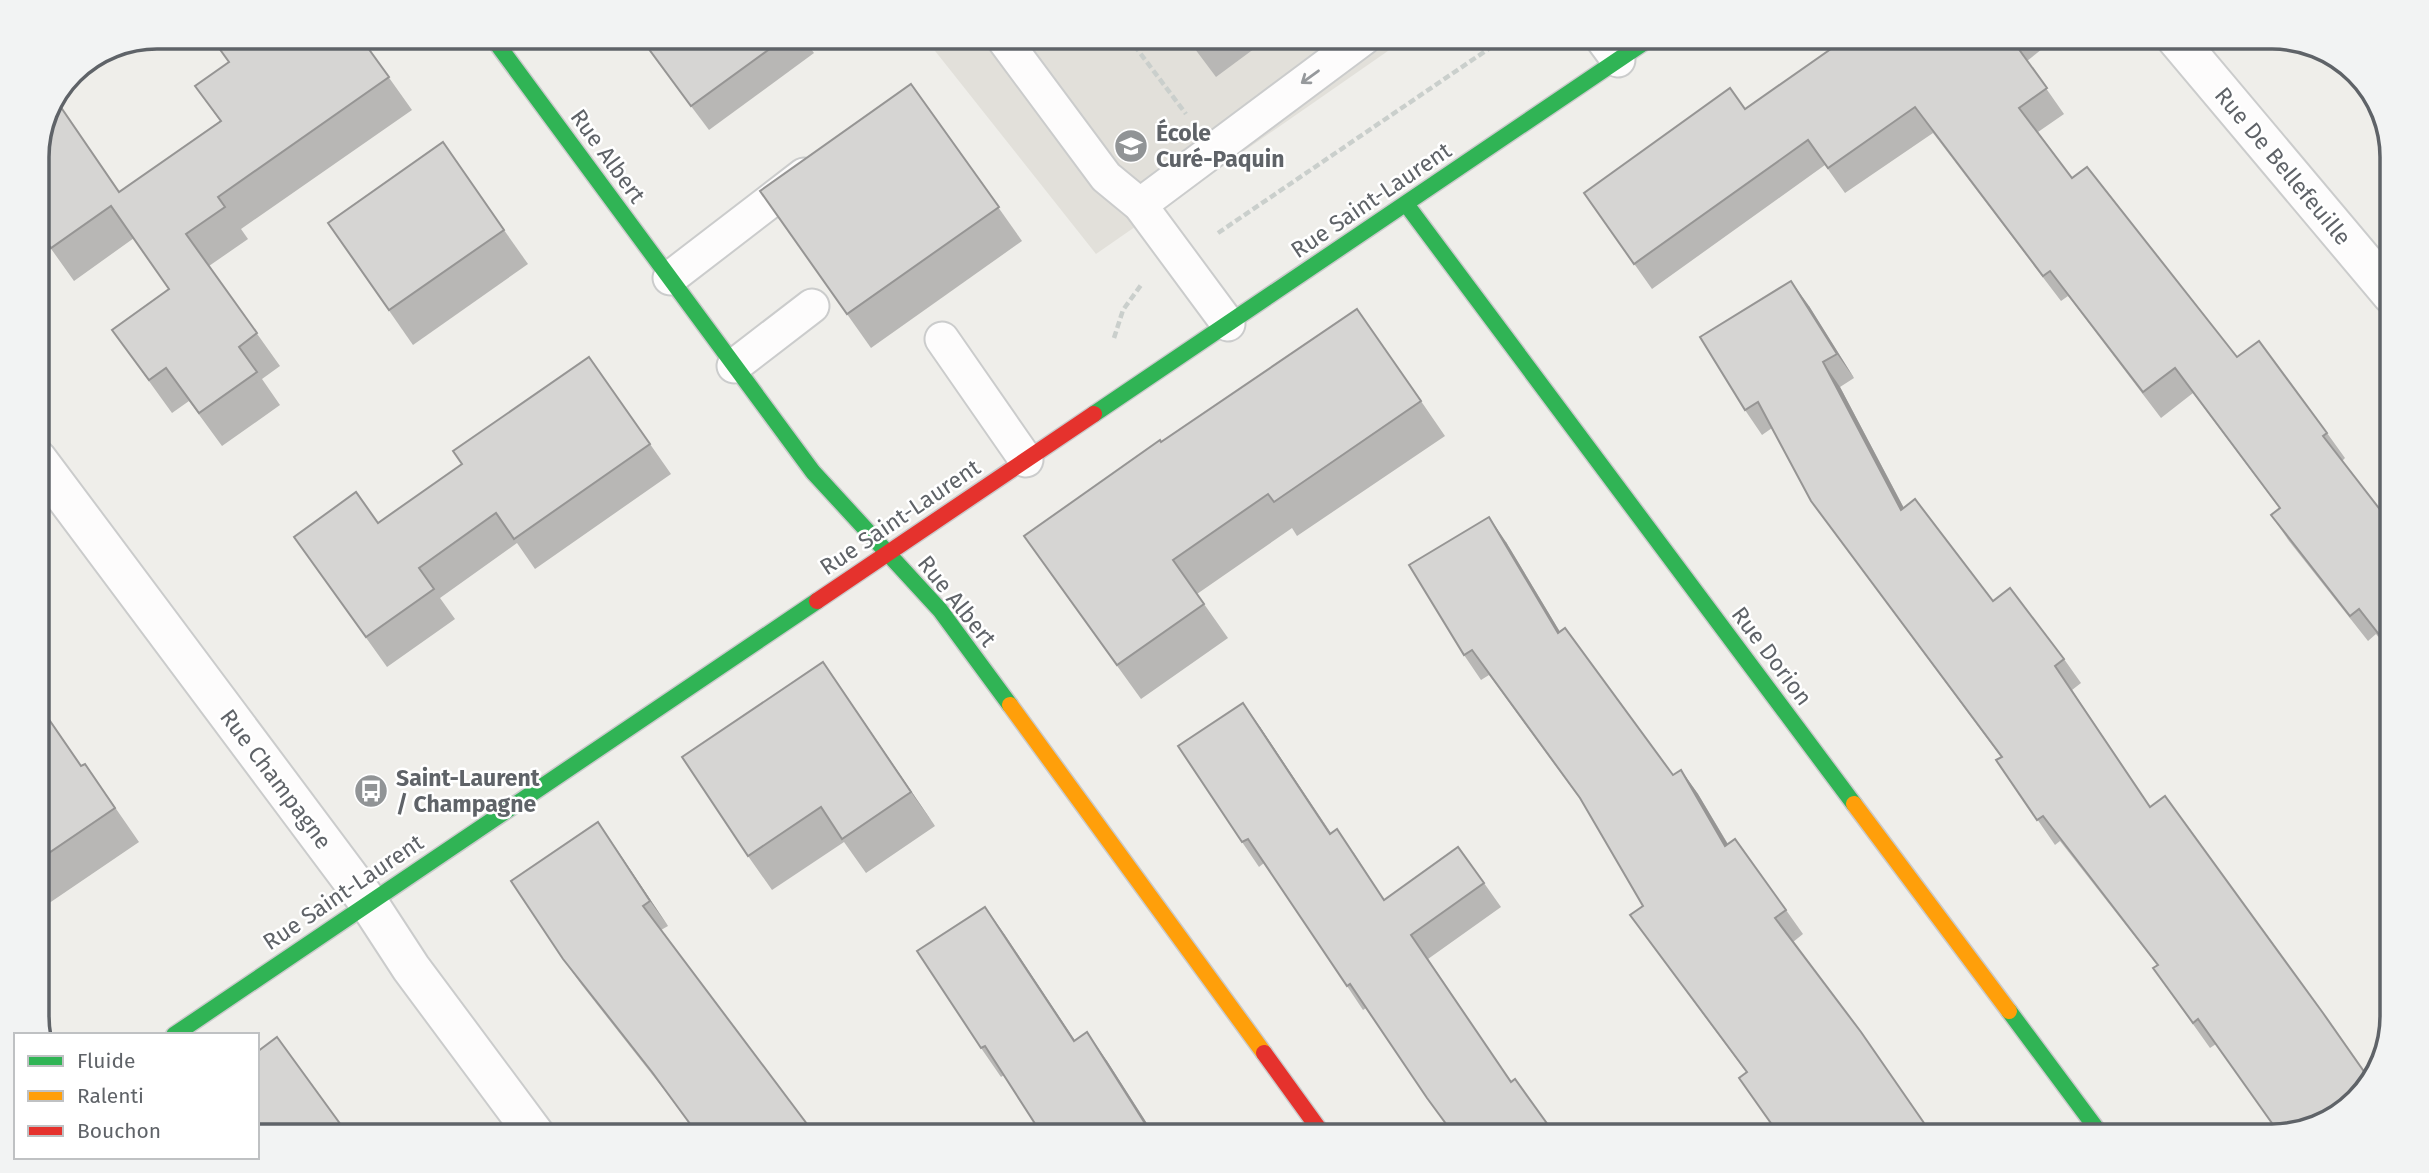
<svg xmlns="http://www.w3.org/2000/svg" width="2429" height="1173" font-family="'Fira Sans',sans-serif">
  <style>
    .education { fill: #e2e0da }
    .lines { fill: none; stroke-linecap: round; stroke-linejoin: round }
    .lane-casing { stroke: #cbcccc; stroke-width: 37 }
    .street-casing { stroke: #cbcccc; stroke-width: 42 }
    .fast-casing { stroke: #cacacb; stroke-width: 19 }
    .slow-casing { stroke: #cacacb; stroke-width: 19 }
    .jam-casing { stroke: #cacacb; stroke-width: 19 }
    .path { stroke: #cacfcc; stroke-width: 4.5; stroke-dasharray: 7 3.5; stroke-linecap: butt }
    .lane { stroke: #fdfcfc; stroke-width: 33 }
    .street { stroke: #fdfcfc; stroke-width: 38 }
    .fast { stroke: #30b455; stroke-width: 16 }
    .slow { stroke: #ff9f0a; stroke-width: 16 }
    .jam { stroke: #e5322d; stroke-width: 16 }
    .wall { fill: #b8b7b5 }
    .shaded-wall { fill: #969594 }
    .building { fill: #d6d5d3; stroke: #969594; stroke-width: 2 }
    .oneway { stroke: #96999c }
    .labels { text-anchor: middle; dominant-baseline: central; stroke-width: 5; stroke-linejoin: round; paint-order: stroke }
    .poi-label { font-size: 23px; font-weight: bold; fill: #5f6368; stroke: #fff; text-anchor: start }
    .street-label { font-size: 23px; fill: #5f6368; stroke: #fff }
    .rim { fill: none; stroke: #5f6368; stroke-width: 3.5 }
  </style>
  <rect width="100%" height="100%" fill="#efeeea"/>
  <path class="education" d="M924 37H1408L1096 254Z"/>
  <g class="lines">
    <g class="lane-casing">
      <g id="lane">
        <path d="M1002 37 1106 177 1140 205 1228 324"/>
        <path d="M1601 37 1618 60"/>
        <path d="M1140 205 1365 37"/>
        <path d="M670 278 804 175"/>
        <path d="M942 339 1026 460"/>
        <path d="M734 366 812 306"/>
      </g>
    </g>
    <g class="street-casing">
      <g id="street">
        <path d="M2175 37 2392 295"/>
        <path d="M37 459 368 902 411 968 536 1136"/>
      </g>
    </g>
    <g class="fast-casing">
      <g id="fast">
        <path d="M492 37 813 472 940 610 1010 705"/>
        <path d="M1406 204 1854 804"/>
        <path d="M1094 414 1652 37"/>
        <path d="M2009 1011 2102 1136"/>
        <path d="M174 1035 817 601"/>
      </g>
    </g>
    <g class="slow-casing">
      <g id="slow">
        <path d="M1010 705 1264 1053"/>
        <path d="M1854 804 2009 1011"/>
      </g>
    </g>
    <g class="jam-casing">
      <g id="jam">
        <path d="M817 601 1094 414"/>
        <path d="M1264 1053 1324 1136"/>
      </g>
    </g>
    <g class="path">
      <path d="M1128 37 1186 114"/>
      <path d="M1218 233 1506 37"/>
      <path d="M1114 338 1123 310 1141 285"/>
    </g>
    <use href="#lane" class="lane"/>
    <use href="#street" class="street"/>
    <use href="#fast" class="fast"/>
    <use href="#slow" class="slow"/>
    <use href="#jam" class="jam"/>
  </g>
  <g class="wall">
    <path d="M360 37 412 110 241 229 248 239 209 266 280 366 262 379 280 405 222 446 189 401 172 413 112 330 169 289 134 238 74 281 37 229 119 192 220 121 195 86Z"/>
    <path d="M639 37H802L814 53 709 130Z"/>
    <path d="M1186 37H1270L1216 77Z"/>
    <path d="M1848 37H2034L2042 49 2027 61 2064 114 2038 132 2072 178 2237 357 2327 433 2345 458 2342 461 2392 525V654L2376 634 2368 641 2289 541 2271 515 2280 509 2193 393 2161 418 2068 296 2061 301 1933 133 1845 193 1825 165 1652 289 1584 193 1745 109Z"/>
    <path d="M911 84 1022 241 871 348 760 191Z"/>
    <path d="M328 223 504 230 528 264 413 345Z"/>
    <path d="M1809 306 1854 378 1840 387 1904 508 1993 601 2064 659 2081 683 2072 690 2150 807 2323 1013 2370 1080 2339 1116 2280 1134 2216 1044 2210 1048 2153 968 2157 965 2060 841 2055 845 1996 760 2001 757 1811 501 1772 428 1762 435 1745 410Z"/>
    <path d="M1381 343 1445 436 1297 536 1292 528 1197 594 1228 638 1141 699 1048 570 1161 442Z"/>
    <path d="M589 357 671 474 535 569 517 543 440 598 455 619 387 667 294 537 378 523 462 464Z"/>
    <path d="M1506 542 1560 632 1673 775 1681 770 1698 794 1728 844 1786 910 1803 934 1793 942 1746 1072 1630 915 1643 906 1583 803 1489 675 1481 680 1464 655Z"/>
    <path d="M823 662 935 826 866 873 844 842 772 890 748 856Z"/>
    <path d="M37 701 81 766 85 764 139 842 39 910 37 908Z"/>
    <path d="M1260 727 1331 833 1354 853 1384 900 1484 883 1501 907 1428 959 1511 1082 1556 1136H1454L1366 1008 1363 1010 1347 986 1264 863 1259 867 1242 842Z"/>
    <path d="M615 847 668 926 661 930 816 1136H699L669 1096 581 984 563 959Z"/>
    <path d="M985 907 1074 1040 1107 1061 1155 1136H1043L1004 1075 1001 1077 981 1048Z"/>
  </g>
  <g class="shaded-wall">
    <path d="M1791 281 1809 306 1854 378 1837 354Z"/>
    <path d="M1823 362 1840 387 1918 535 1901 510Z"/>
    <path d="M1489 517 1506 542 1575 657 1558 633Z"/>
    <path d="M823 662 847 697 935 826 911 792Z"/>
    <path d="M1243 703 1260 727 1347 858 1330 834Z"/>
    <path d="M1681 770 1698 794 1743 870 1725 846Z"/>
    <path d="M598 822 615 847 668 926 650 901Z"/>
    <path d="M985 907 1005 935 1094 1069 1074 1041Z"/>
    <path d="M1087 1032 1107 1061 1155 1136H1153Z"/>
  </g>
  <g class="building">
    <path d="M211 37H360L389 77 218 197 225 207 186 234 257 333 239 347 257 372 199 413 166 368 149 380 112 330 169 289 111 206 51 248 37 229V149L58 103 119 192 221 121 195 86 229 62Z"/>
    <path d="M640 37H786L691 106Z"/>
    <path d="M1188 37H1201L1192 43Z"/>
    <path d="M1848 37H2010L2047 88 2019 108 2072 178 2087 167 2237 357 2259 341 2327 433 2323 436 2392 525V651L2359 609 2350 616 2271 515 2280 508 2175 368 2143 392 2050 271 2043 276 1915 107 1828 168 1808 140 1634 264 1584 193 1730 88 1745 109Z"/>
    <path d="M911 84 999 207 847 314 760 191Z"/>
    <path d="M443 142 504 230 389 310 328 223Z"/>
    <path d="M1791 281 1837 354 1823 362 1901 510 1915 499 1993 601 2010 588 2064 659 2055 666 2150 807 2165 796 2323 1013 2365 1073 2362 1075 2368 1083 2339 1116 2285 1133 2283 1131 2279 1133 2198 1019 2193 1023 2153 968 2158 965 2043 816 2037 820 1996 760 2002 757 1811 501 1758 402 1745 410 1700 337Z"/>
    <path d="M1357 309 1421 401 1274 502 1268 494 1173 560 1204 604 1117 665 1024 536 1160 440 1161 442Z"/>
    <path d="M589 357 650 444 514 539 496 513 419 568 434 589 366 637 294 537 356 492 378 523 462 464 453 451Z"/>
    <path d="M1489 517 1558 633 1565 628 1673 775 1681 770 1725 846 1735 839 1786 910 1775 918 1861 1032 1933 1136H1780L1739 1078 1747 1072 1630 915 1643 906 1580 798 1472 650 1464 655 1409 565Z"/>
    <path d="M823 662 911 792 842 839 821 807 748 856 682 757Z"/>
    <path d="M37 702 81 766 85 764 115 808 37 861Z"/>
    <path d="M1243 703 1330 834 1337 829 1384 900 1458 847 1484 883 1411 935 1511 1082 1515 1079 1556 1136H1455L1427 1098 1350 984 1347 986 1248 839 1242 842 1178 746Z"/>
    <path d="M598 822 650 901 643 906 816 1136H699L652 1072 563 959 511 881Z"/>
    <path d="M985 907 1074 1041 1087 1032 1153 1136H1043L985 1046 981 1048 917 951Z"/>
    <path d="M277 1037 349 1136H257V1052Z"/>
    <path d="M828 1132 831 1136H823Z"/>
  </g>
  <defs><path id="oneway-shaft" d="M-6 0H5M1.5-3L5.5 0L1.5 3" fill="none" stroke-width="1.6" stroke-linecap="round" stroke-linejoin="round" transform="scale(1.75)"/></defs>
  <use class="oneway" href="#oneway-shaft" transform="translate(1310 77) rotate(144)"/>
  <defs>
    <g id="school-disc" transform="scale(1.75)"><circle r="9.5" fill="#919496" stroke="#fff"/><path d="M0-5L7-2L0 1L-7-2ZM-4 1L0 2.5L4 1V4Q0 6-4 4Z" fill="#fff"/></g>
    <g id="bus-disc" transform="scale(1.75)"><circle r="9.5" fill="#919496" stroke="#fff"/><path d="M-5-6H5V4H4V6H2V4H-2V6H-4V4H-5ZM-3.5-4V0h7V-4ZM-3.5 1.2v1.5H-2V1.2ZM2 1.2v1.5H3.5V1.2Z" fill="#fff"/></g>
  </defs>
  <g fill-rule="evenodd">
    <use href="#school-disc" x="1131" y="146"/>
    <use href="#bus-disc" x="371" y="791"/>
  </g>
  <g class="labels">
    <g class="poi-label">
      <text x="1156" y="133">École<tspan x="1156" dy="26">Curé-Paquin</tspan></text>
      <text x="396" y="778">Saint-Laurent<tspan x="396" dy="26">/ Champagne</tspan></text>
    </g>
    <g class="street-label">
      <text transform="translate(608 156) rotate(54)">Rue Albert</text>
      <text transform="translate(2283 166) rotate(50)">Rue De Bellefeuille</text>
      <text transform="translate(1371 200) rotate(-34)">Rue Saint-Laurent</text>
      <text transform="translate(900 517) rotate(-34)">Rue Saint-Laurent</text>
      <text transform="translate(957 601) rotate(51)">Rue Albert</text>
      <text transform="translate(1772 656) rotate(53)">Rue Dorion</text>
      <text transform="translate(276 779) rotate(53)">Rue Champagne</text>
      <text transform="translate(343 892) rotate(-34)">Rue Saint-Laurent</text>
    </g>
  </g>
  <path d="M0 0H2429V1173H0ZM157 49H2272A108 108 0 0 1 2380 157V1016A108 108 0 0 1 2272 1124H157A108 108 0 0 1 49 1016V157A108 108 0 0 1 157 49Z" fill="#f2f3f3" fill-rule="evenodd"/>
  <path class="rim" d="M157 49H2272A108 108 0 0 1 2380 157V1016A108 108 0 0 1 2272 1124H157A108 108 0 0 1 49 1016V157A108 108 0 0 1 157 49Z"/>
  <rect x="14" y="1033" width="245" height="126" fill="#ffffff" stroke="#bfc1c3" stroke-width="2"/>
  <rect x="28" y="1056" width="35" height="10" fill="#30b455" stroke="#bfc1c3" stroke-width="2"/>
  <text x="77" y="1068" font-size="21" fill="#5f6368">Fluide</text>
  <rect x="28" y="1091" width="35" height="10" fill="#ff9f0a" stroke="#bfc1c3" stroke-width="2"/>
  <text x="77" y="1103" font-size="21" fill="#5f6368">Ralenti</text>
  <rect x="28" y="1126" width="35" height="10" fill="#e5322d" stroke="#bfc1c3" stroke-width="2"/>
  <text x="77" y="1138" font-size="21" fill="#5f6368">Bouchon</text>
</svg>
